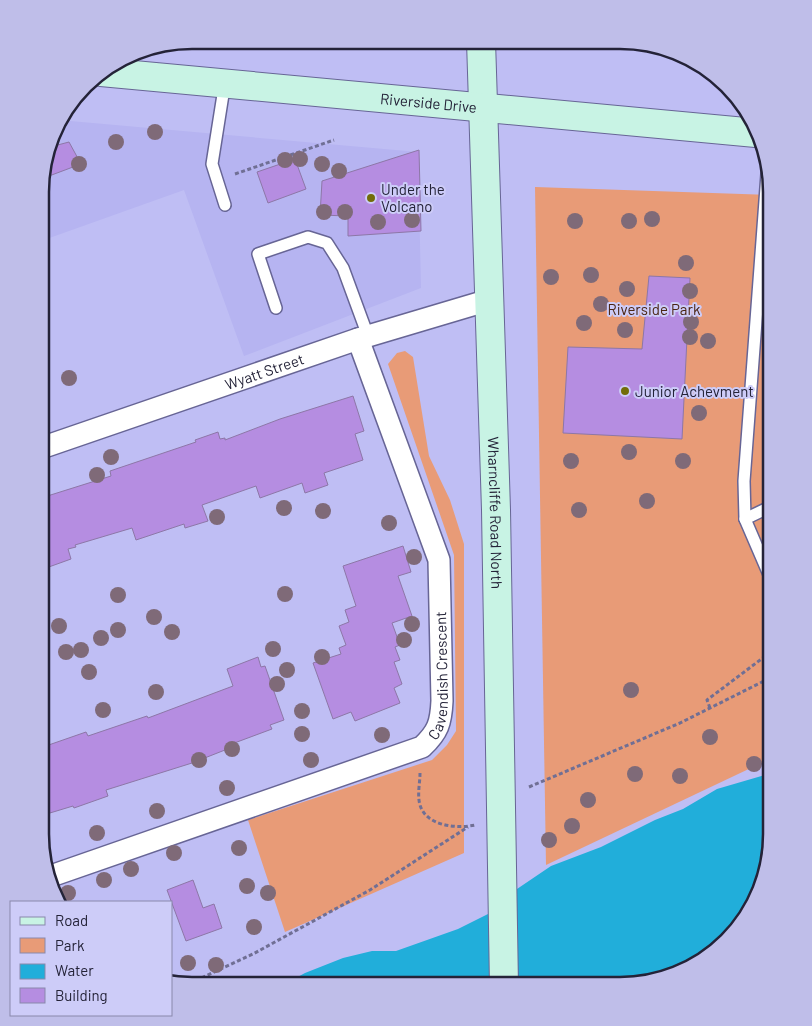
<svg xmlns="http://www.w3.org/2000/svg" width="812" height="1026" font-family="Barlow,sans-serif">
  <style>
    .built { fill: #b6b4f1 }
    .green { fill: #e89b77 }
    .water { fill: #21aeda }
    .building { fill: #b58de1; stroke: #8d77a7 }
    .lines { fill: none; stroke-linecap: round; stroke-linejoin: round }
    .service-casing { stroke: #676595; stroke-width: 14 }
    .minor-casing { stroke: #676595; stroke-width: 24 }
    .secondary-casing { stroke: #676595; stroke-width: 30 }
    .path { stroke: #706f94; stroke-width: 3; stroke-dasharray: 4 2.5; stroke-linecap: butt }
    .service { stroke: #fff; stroke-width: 11 }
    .minor { stroke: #fff; stroke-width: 21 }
    .secondary { stroke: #c8f3e4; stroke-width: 28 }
    .tree { fill: #7f6a78 }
    .poi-dot { fill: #726c08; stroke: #cdccf8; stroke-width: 2 }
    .labels { text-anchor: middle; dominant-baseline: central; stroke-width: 4; stroke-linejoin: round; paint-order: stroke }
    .street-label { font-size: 15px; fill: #242338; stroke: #cdccf8 }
    .poi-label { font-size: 15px; fill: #242338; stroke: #cdccf8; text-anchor: start }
    .park-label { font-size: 15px; fill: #4a2513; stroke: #cdccf8 }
    .rim { fill: none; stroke: #242338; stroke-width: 2.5 }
  </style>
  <rect width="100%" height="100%" fill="#bfbef4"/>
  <path class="built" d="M59 120 418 152 421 288 244 356 184 190 41 241V172Z"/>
  <g class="green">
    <path d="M535 187 772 195V758L546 865Z"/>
    <path d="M405 351 413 357 429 456 450 500 464 544V853L285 932 248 820 432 760 447 745 456 731 454 555 388 364 397 353Z"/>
  </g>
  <path class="water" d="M772 773V845L747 918 696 966 630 986H281L305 973 343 958 372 951H396L458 929 496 910 517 889 551 866 601 847 655 820 683 809 717 789Z"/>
  <g class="building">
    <path d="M69 142 81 164 41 179V172L50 147Z"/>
    <path d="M419 150 421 231 348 236V216L320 215 322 181Z"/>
    <path d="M295 159 306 189 268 203 257 172Z"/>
    <path d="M649 276 690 278 682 439 563 433 568 347 642 349Z"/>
    <path d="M353 396 364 431 355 434 363 460 324 473 328 485 305 493 302 483 260 498 256 486 202 505 208 521 185 528 184 524 136 540 132 528 75 545 76 547 68 549 71 559 46 568 41 552V498L111 476 110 471 196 442 195 440 218 432 220 439 225 438V440L280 419Z"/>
    <path d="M403 546 411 572 398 576 412 616 392 623 400 645 395 647 400 660 394 662 402 684 394 688 400 703 355 721 351 712 333 719 313 663 341 654 339 648 346 645 339 626 349 622 345 610 356 606 343 566Z"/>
    <path d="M258 657 261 667 265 666 284 720 270 725 272 729 229 745 230 748 192 763 106 790 108 796 74 808 73 806 40 816V748L86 732 88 736 147 716 148 718 233 686 227 669Z"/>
    <path d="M193 880 203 908 214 904 222 928 186 941 167 890Z"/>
  </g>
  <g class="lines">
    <g class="service-casing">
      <g id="service">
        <path d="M767 174 744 481 745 519 770 577 772 576"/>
        <path d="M225 205 212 164 225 82"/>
        <path d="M276 308 258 254 308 237 327 243 343 268 368 336"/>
        <path d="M745 519 772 506"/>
      </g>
    </g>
    <g class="minor-casing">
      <g id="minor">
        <path id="s1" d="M41 448 358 339 489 300"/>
        <path id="s2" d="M51 876 422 747C438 732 441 723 442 701L439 560 358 339"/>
      </g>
    </g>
    <g class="secondary-casing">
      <g id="secondary">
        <path id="s3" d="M481 41 496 510 504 986"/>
        <path id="s4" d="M101 72 756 133"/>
      </g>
    </g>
    <g class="path">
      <path d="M235 174 334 140"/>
      <path d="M710 708 707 700 772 651"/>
      <path d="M420 773C420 783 417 795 420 805 426 826 457 829 475 825"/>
      <path d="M529 787 680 723 772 677"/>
      <path d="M184 986 253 954 370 890 468 827"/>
    </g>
    <use href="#service" class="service"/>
    <use href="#minor" class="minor"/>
    <use href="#secondary" class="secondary"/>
  </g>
  <g class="tree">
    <circle cx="155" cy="132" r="8"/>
    <circle cx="116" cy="142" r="8"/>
    <circle cx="300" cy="159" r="8"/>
    <circle cx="285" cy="160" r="8"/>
    <circle cx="79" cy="164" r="8"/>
    <circle cx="322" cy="164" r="8"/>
    <circle cx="339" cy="171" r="8"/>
    <circle cx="324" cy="212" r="8"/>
    <circle cx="345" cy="212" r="8"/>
    <circle cx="652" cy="219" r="8"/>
    <circle cx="412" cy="220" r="8"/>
    <circle cx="575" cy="221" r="8"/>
    <circle cx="629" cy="221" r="8"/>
    <circle cx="378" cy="222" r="8"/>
    <circle cx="686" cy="263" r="8"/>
    <circle cx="591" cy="275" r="8"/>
    <circle cx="551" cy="277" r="8"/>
    <circle cx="627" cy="289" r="8"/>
    <circle cx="690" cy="291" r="8"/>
    <circle cx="601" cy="304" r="8"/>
    <circle cx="691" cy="322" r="8"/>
    <circle cx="584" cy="323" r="8"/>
    <circle cx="625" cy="330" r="8"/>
    <circle cx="690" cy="337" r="8"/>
    <circle cx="708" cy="341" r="8"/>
    <circle cx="69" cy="378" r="8"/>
    <circle cx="699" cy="413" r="8"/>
    <circle cx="629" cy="452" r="8"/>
    <circle cx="111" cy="457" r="8"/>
    <circle cx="571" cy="461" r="8"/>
    <circle cx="683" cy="461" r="8"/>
    <circle cx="97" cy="475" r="8"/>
    <circle cx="647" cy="501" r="8"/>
    <circle cx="284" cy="508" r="8"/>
    <circle cx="579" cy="510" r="8"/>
    <circle cx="323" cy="511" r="8"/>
    <circle cx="217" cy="517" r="8"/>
    <circle cx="389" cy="523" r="8"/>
    <circle cx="414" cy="557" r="8"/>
    <circle cx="285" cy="594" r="8"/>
    <circle cx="118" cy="595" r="8"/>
    <circle cx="154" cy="617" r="8"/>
    <circle cx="412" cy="624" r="8"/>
    <circle cx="59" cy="626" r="8"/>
    <circle cx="118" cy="630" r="8"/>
    <circle cx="172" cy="632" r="8"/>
    <circle cx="101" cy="638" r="8"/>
    <circle cx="404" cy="640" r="8"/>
    <circle cx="273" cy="649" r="8"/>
    <circle cx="81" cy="650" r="8"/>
    <circle cx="66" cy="652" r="8"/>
    <circle cx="322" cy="657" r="8"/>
    <circle cx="287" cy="670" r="8"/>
    <circle cx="89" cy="672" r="8"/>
    <circle cx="277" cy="684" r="8"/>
    <circle cx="631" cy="690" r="8"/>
    <circle cx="156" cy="692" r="8"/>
    <circle cx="103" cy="710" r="8"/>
    <circle cx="302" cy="711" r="8"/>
    <circle cx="302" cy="734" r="8"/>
    <circle cx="382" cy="735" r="8"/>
    <circle cx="710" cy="737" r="8"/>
    <circle cx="232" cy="749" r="8"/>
    <circle cx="199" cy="760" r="8"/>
    <circle cx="311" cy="760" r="8"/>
    <circle cx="754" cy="764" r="8"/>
    <circle cx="635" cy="774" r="8"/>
    <circle cx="680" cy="776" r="8"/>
    <circle cx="227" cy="788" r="8"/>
    <circle cx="588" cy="800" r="8"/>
    <circle cx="157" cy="811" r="8"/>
    <circle cx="572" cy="826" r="8"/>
    <circle cx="97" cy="833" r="8"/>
    <circle cx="549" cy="840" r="8"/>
    <circle cx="239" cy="848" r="8"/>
    <circle cx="174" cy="853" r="8"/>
    <circle cx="131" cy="869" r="8"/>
    <circle cx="104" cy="880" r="8"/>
    <circle cx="247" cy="886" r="8"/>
    <circle cx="68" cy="893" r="8"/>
    <circle cx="268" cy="893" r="8"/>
    <circle cx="254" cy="927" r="8"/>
    <circle cx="188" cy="963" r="8"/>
    <circle cx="216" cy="965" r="8"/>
  </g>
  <g class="poi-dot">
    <circle cx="371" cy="198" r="5"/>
    <circle cx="625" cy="391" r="5"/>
  </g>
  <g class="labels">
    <g class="street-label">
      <text stroke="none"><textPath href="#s4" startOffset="329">Riverside Drive</textPath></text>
      <text stroke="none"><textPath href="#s1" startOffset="236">Wyatt Street</textPath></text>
      <text stroke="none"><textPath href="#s3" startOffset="472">Wharncliffe Road North</textPath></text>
      <text stroke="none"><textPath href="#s2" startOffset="470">Cavendish Crescent</textPath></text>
    </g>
    <g class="poi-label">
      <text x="381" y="189">Under the<tspan x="381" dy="17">Volcano</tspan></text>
      <text x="635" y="391">Junior Achevment</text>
    </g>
    <g class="park-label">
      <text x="654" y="309">Riverside Park</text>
    </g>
  </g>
  <path d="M0 0H812V1026H0ZM192 49H620A143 143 0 0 1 763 192V834A143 143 0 0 1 620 977H192A143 143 0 0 1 49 834V192A143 143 0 0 1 192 49Z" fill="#bfbee9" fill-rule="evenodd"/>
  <path class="rim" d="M192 49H620A143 143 0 0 1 763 192V834A143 143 0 0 1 620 977H192A143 143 0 0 1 49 834V192A143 143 0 0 1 192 49Z"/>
  <rect x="10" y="901" width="162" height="115" fill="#cdccf8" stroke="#8988ab"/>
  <rect x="20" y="917" width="25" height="8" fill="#c8f3e4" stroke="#8988ab"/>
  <text x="55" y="926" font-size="15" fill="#242338">Road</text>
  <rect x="20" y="938" width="25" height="15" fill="#e89b77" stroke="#8988ab"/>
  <text x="55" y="951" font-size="15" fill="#242338">Park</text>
  <rect x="20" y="964" width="25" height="15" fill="#21aeda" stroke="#8988ab"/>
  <text x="55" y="976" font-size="15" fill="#242338">Water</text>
  <rect x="20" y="988" width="25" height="15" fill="#b58de1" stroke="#8988ab"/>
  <text x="55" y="1001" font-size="15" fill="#242338">Building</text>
</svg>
